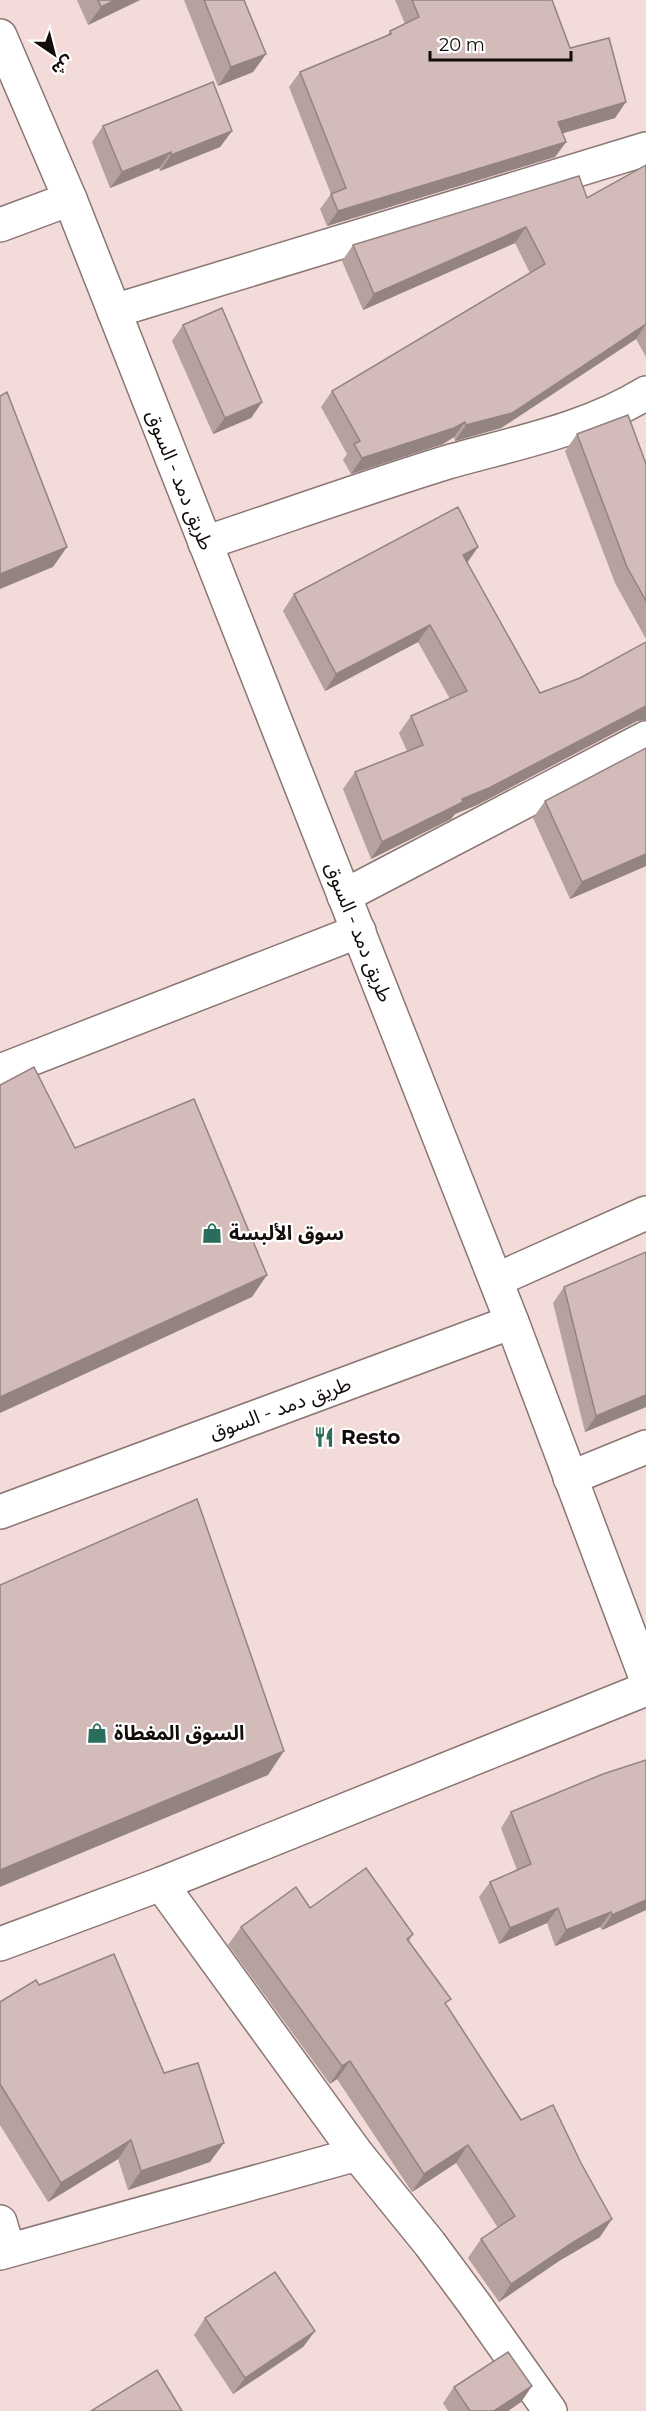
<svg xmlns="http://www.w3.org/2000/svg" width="646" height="2411" font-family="Montserrat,'Noto Sans Arabic',sans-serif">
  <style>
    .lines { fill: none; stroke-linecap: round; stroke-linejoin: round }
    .minor-casing { stroke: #8a7673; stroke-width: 36 }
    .major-casing { stroke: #8a7673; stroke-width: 36 }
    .minor { stroke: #fff; stroke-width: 33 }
    .major { stroke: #fff; stroke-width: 33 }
    .wall { fill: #b5a19e }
    .shaded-wall { fill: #938381 }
    .building { fill: #d2bbb8; stroke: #938381; stroke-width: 1.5 }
    .labels { text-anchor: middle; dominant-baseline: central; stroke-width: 4.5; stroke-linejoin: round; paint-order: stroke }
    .street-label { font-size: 20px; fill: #130c0b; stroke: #fff }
    .poi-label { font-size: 20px; font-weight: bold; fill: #130c0b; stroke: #fff; text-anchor: start }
  </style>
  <rect width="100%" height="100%" fill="#f2dbd8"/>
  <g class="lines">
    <g class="minor-casing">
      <g id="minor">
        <path d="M0 225 70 199"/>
        <path d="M114 311 646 149"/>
        <path d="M205 543C286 516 367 487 448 462 515 443 586 430 646 393"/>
        <path d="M344 896 646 738"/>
        <path d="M0 1071 359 931"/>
        <path d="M496 1280 646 1213"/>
        <path d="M512 1322 646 1678"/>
        <path d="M570 1478 646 1447"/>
        <path d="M161 1884 357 2154 430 2244 473 2302 550 2411"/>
        <path d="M0 1944 161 1884 646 1689"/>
        <path d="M0 2222 8 2249"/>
        <path d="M0 2253 357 2154"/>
      </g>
    </g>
    <g class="major-casing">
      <path id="major" d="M0 36 70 199 512 1322 0 1512"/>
    </g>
    <use href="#minor" class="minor"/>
    <use href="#major" class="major"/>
  </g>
  <g class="wall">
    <path d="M77 0H140L88 25Z"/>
    <path d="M184 0H244L266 54 253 72 218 86Z"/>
    <path d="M395 0H552L570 48 615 118 562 133 566 142 555 157 327 226 320 209 331 194 289 87 300 72 387 36 390 31 405 24Z"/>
    <path d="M103 126 232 131 220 147 160 171 159 168 110 188 92 142Z"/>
    <path d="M646 165V357L636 339 501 428 455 441 454 437 443 444 351 474 343 460 347 454 321 407 332 391 530 273 515 243 363 310 342 261 353 245 587 198Z"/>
    <path d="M183 325 262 402 251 418 213 434 172 341Z"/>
    <path d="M577 434 646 464V639L615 583 565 451Z"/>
    <path d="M478 547 467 563 540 693 580 678 646 642V720L637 721 477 805 455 814 451 819 371 859 343 789 355 772 407 751 399 733 411 716 450 699 418 642 325 691 283 611 294 594Z"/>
    <path d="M545 801 646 866 570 899 533 818Z"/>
    <path d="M646 1252V1407L585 1432 553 1303 564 1287Z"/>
    <path d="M646 1760V1910L602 1930 600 1927 555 1946 547 1923 499 1944 479 1897 490 1882 517 1870 501 1828 511 1812Z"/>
    <path d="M310 1908 413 1934 409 1941 446 2006 600 2237 559 2261 499 2302 468 2258 481 2239 498 2228 456 2163 412 2192 337 2079 330 2084 228 1945 241 1927Z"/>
    <path d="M39 1985 164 2073 210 2162 128 2190 118 2159 48 2202 0 2125V2002Z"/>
    <path d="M205 2318 315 2331 303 2347 233 2394 194 2335Z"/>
    <path d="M532 2386 521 2402 508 2411H448L443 2403 454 2387Z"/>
  </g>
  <g class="shaded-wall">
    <path d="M115 0H140L88 25 101 7Z"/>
    <path d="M266 54 253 72 218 86 231 67Z"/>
    <path d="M626 102 615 118 547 138 558 122Z"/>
    <path d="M232 131 220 147 160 171 171 155Z"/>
    <path d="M566 142 555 157 327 226 338 211Z"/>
    <path d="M171 152 159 168 110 188 122 172Z"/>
    <path d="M526 227 515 243 363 310 374 294Z"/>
    <path d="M646 324 636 339 501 428 455 441 466 425Z"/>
    <path d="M262 402 251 418 213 434 225 418Z"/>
    <path d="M465 422 454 437 443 444 351 474 362 458Z"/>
    <path d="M67 547 53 567 0 589V574Z"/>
    <path d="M478 547 466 564 463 555Z"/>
    <path d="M430 625 418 642 325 691 336 674Z"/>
    <path d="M646 706V720L637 721 477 805 455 814 451 819 371 859 382 842 462 799Z"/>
    <path d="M646 854V866L570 899 582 882Z"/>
    <path d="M267 1275 252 1297 0 1413V1397Z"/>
    <path d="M646 1395V1407L585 1432 596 1416Z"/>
    <path d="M284 1751 268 1775 0 1887V1870Z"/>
    <path d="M646 1900V1910L602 1930 612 1915Z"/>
    <path d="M558 1908 547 1923 499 1944 510 1928Z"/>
    <path d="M611 1912 600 1927 555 1946 566 1930Z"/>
    <path d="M350 2061 337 2079 330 2084 342 2066Z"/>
    <path d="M131 2140 118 2159 48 2202 61 2183Z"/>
    <path d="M224 2143 210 2162 128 2190 141 2171Z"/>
    <path d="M468 2145 456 2163 412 2192 424 2174Z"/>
    <path d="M612 2219 600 2237 559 2261 499 2302 511 2284 572 2243Z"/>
    <path d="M315 2331 303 2347 233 2394 245 2378Z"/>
    <path d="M532 2386 521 2402 508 2411H494Z"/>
  </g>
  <g class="building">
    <path d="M98 0H115L101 7Z"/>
    <path d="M204 0H244L266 54 231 67Z"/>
    <path d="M412 0H552L570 48 609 38 626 102 558 122 566 142 338 211 331 194 346 188 300 72 391 34 390 31 419 17Z"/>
    <path d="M213 82 232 131 171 155V152L122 172 103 126Z"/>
    <path d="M646 165V324L512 413 466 425 465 422 454 428 362 458 354 444 360 441 332 391 545 264 526 227 374 294 353 245 579 176 587 198Z"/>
    <path d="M222 308 262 402 225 418 183 325Z"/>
    <path d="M7 392 67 547 0 574V396Z"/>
    <path d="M628 415 646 464V601L627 567 577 434Z"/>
    <path d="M458 507 478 547 463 555 540 693 580 678 646 642V706L489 788 462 799 463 802 382 842 355 772 423 745 411 716 467 691 430 625 336 674 294 594Z"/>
    <path d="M646 748V854L582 882 545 801Z"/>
    <path d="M34 1067 75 1148 194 1099 267 1275 0 1397V1085Z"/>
    <path d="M646 1252V1395L596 1416 564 1287Z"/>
    <path d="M197 1499 284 1751 0 1870V1585Z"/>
    <path d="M646 1760V1900L612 1915 611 1912 566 1930 558 1908 510 1928 490 1882 531 1864 511 1812 603 1774Z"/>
    <path d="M366 1868 413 1934 407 1939 451 1999 445 2003 521 2120 553 2105 581 2163 612 2219 572 2243 511 2284 481 2239 515 2216 468 2145 424 2174 350 2061 342 2066 241 1927 296 1887 310 1908Z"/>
    <path d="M114 1954 164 2073 198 2063 224 2143 141 2171 131 2140 61 2183 0 2084V2002L36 1980 39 1985Z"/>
    <path d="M275 2272 315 2331 245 2378 205 2318Z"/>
    <path d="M508 2352 532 2386 494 2411H470L454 2387Z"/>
    <path d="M157 2370 182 2411H91Z"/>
  </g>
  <defs>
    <g id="shop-bare" transform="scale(1.62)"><path d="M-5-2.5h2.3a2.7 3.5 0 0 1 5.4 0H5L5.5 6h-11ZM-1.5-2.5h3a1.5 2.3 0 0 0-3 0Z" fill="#2b6d5d" stroke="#fff" stroke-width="2.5" paint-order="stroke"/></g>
    <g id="restaurant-bare" transform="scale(1.62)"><path d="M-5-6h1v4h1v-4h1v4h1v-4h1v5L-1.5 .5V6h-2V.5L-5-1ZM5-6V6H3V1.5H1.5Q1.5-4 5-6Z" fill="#2b6d5d" stroke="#fff" stroke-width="2.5" paint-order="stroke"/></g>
  </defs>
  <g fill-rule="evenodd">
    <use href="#shop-bare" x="212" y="1233"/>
    <use href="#restaurant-bare" x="324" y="1437"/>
    <use href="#shop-bare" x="97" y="1733"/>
  </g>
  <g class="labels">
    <g class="street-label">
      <text transform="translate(180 480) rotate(68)">طريق دمد - السوق</text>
      <text transform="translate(359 932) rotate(68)">طريق دمد - السوق</text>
      <text transform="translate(280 1408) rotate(-20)">طريق دمد - السوق</text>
    </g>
    <g class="poi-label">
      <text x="229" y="1233">سوق الألبسة</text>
      <text x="341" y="1437">Resto</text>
      <text x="114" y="1733">السوق المغطاة</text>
    </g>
  </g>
  <g transform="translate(54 54) rotate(145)" stroke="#ffffff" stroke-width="4.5" paint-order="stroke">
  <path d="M0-4.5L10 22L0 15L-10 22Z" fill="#130c0b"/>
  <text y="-9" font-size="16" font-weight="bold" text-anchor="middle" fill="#130c0b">ش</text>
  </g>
  <path d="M430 51v9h141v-9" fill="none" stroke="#130c0b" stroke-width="3"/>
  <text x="439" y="51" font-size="18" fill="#130c0b" stroke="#ffffff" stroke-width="4.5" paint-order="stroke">20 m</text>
</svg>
